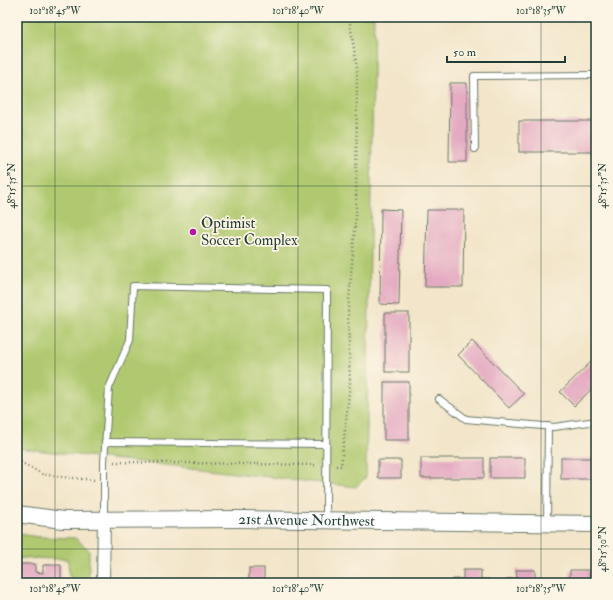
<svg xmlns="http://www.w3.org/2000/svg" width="613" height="600" font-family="'IM FELL Double Pica',serif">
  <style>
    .green { fill: #b0c96f; stroke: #688352 }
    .building { fill: #e4aac1 }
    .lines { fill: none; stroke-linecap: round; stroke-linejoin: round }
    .service-casing { stroke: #697868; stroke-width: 8 }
    .minor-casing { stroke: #697868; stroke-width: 14 }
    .tertiary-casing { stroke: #697868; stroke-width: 18 }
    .path { stroke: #697868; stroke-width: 2.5; stroke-dasharray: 1 3; stroke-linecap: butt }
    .service { stroke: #fff; stroke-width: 6 }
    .minor { stroke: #fff; stroke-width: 12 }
    .tertiary { stroke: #fff; stroke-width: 16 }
    .ticks { fill: none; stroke: #1f3d34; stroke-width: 1; stroke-opacity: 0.45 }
    .poi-dot { fill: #b5179e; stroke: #fcf5e5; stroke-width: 1.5 }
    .labels { text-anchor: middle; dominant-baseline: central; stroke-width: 3.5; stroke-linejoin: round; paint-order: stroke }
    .poi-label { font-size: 15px; fill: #1f3d34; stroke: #fcf5e5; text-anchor: start }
    .street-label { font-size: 15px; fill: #1f3d34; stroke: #fcf5e5 }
    .neatline { fill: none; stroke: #1f3d34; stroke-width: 1.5 }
    .ticks-label { font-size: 10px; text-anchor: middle; fill: #1f3d34 }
  </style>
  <rect width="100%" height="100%" fill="#fcf5e5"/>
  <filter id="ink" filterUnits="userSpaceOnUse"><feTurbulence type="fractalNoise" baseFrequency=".025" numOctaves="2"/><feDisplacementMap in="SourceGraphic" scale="8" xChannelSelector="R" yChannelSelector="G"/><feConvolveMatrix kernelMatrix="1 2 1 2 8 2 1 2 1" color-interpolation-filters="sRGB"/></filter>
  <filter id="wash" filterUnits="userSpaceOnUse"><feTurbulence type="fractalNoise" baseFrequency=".012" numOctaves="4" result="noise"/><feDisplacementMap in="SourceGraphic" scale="16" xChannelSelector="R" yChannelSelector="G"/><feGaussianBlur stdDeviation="0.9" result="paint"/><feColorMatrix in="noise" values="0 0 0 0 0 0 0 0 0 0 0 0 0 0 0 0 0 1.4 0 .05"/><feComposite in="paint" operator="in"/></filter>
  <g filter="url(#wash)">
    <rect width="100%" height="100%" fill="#f2e5c9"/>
    <g class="green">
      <path d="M17 17H374L366 477 356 487 17 448Z"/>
      <path d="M17 534 40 537 75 538 89 550V583H82L69 576 68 559 17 558Z"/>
    </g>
    <g id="blocks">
      <g class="building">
        <path d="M450 83H467V162H449Z"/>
        <rect x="519" y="121" width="77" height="31"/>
        <path d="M381 209 401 210 399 305 380 304Z"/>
        <path d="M427 210H464L463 287H425Z"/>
        <rect x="385" y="313" width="24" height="59"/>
        <path d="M472 341 524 394 509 408 458 355Z"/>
        <path d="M596 357V385L574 406 560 392Z"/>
        <rect x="384" y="382" width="25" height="58"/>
        <rect x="421" y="458" width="63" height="20"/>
        <rect x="490" y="458" width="35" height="20"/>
        <rect x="561" y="458" width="34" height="21"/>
        <rect x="378" y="460" width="23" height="18"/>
        <path d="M17 564H35V572L43 573V565H61V583H17Z"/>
        <rect x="249" y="568" width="15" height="12"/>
        <path d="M463 570H481V579H490V583H453V579H463Z"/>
        <path d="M516 570H535V579H545V583H507V579H517Z"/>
        <path d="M570 570H589V579H596V583H561V579H570Z"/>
      </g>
    </g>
  </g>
  <g filter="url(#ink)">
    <use href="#blocks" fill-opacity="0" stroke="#697868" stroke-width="1"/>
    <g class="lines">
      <g class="service-casing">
        <g id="service">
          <path d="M475 149 474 76 596 75"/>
          <path d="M439 399 466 419 554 427 596 421"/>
          <path d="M105 442 326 444"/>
          <path d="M104 518V462L109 388 130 340 133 286 327 290 326 519"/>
          <path d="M547 523 548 426"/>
        </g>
      </g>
      <g class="minor-casing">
        <path id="minor" d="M103 583 104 520"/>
      </g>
      <g class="tertiary-casing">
        <g id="tertiary">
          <path id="s1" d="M17 514 63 520 239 519 596 524"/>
        </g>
      </g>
      <g class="path">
        <path d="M17 460 42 474 62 477 95 480"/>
        <path d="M114 462 317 465"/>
        <path d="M336 466H341L350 384 348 312 356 215 357 68 349 17"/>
      </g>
      <use href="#service" class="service"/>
      <use href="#minor" class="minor"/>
      <use href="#tertiary" class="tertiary"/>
    </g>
  </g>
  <path class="ticks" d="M55 17V583M298 17V583M541 17V583M17 186H596M17 549H596"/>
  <circle class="poi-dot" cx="193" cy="232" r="4"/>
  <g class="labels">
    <g class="poi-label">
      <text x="201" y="223">Optimist<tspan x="201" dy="17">Soccer Complex</tspan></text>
    </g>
    <g class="street-label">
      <text stroke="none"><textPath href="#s1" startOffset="290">21st Avenue Northwest</textPath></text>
    </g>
  </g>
  <rect width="613" height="600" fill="none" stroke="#fcf5e5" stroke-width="44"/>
  <path d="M447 56v6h118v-6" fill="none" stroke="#1f3d34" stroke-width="2"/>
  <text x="453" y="56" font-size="12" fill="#1f3d34" stroke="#fcf5e5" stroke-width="3" paint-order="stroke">50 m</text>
  <rect x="22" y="22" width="569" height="556" class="neatline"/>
  <g class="ticks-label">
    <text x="55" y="14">101°18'45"W</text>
    <text x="298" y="14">101°18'40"W</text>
    <text x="541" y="14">101°18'35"W</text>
    <text transform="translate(11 186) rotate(-90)" y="4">48°15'35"N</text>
    <text transform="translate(602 186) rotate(-90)" y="4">48°15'35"N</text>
    <text transform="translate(602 549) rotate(-90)" y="4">48°15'30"N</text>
    <text x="55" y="592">101°18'45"W</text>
    <text x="298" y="592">101°18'40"W</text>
    <text x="541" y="592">101°18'35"W</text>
  </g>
</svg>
